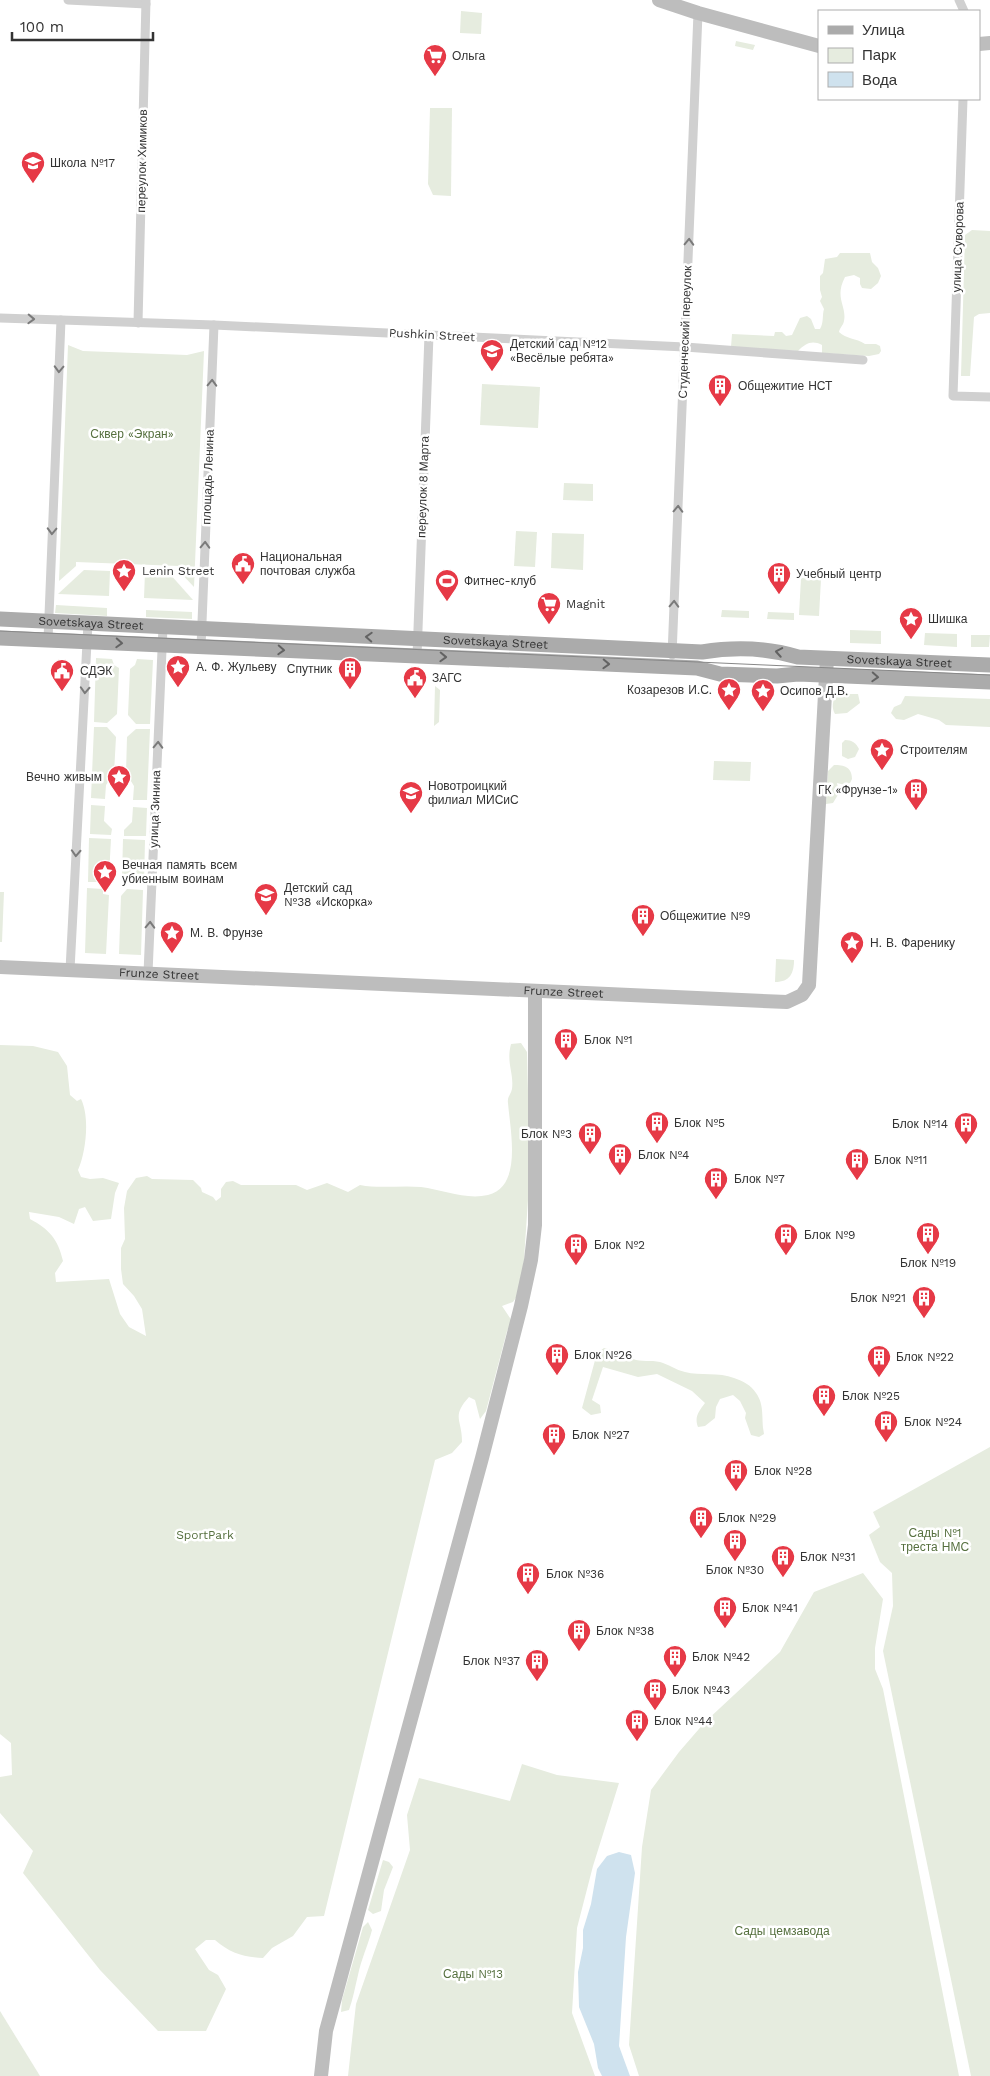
<svg xmlns="http://www.w3.org/2000/svg" width="990" height="2076" font-family="'Work Sans',sans-serif">
  <style>
    .green { fill: #e6ecdf }
    .water { fill: #cfe2ee }
    .lines { fill: none; stroke-linecap: round; stroke-linejoin: round }
    .street { stroke: #d0d0d0; stroke-width: 9 }
    .secondary { stroke: #bdbdbd; stroke-width: 14 }
    .primary { stroke: #ababab; stroke-width: 15 }
    .tram { stroke: #888; stroke-width: 1 }
    .oneway { stroke: #7a7a7a }
    .oneway2 { stroke: #636363 }
    .labels { text-anchor: middle; dominant-baseline: central; stroke-width: 5; stroke-linejoin: round; paint-order: stroke }
    .poi-label { font-size: 12px; fill: #333; stroke: #fff; text-anchor: start }
    .street-label { font-size: 12px; fill: #333; stroke: #fff }
    .park-label { font-size: 12px; fill: #56703f; stroke: #fff }
  </style>
  <rect width="100%" height="100%" fill="#fff"/>
  <g class="green">
    <path d="M461 11 482 13 481 34 460 33Z"/>
    <path d="M736 41 755 45 753 50 735 46Z"/>
    <path d="M430 108H452L451 196 433 195 428 184Z"/>
    <path d="M972 230 990 231V313L979 314 974 317 970 376H961L965 235Z"/>
    <path d="M840 253H870L872 262 878 268 881 276 878 283 871 289 862 288 860 284V278L854 275 845 277C834 298 847 306 844 321 843 326 840 327 839 332 846 339 856 338 865 344H876L880 346 881 351 879 354 869 356 822 353V345C812 340 806 343 798 351L731 347 732 334 774 336 775 332H782L786 336 792 335 800 318 807 316 811 319 815 329H820C824 322 822 316 824 309L820 301 822 297 820 290V276L823 273 825 259 837 257Z"/>
    <path d="M68 345 83 351 187 355 204 351 194 587 179 571V566L76 562V566L59 581Z"/>
    <path d="M482 384 540 387 538 428 480 425Z"/>
    <path d="M564 483 593 484V501L563 500Z"/>
    <path d="M516 531 537 532 535 567 514 566Z"/>
    <path d="M552 533 584 534 583 570 551 568Z"/>
    <path d="M84 570 110 571 109 596 58 594Z"/>
    <path d="M145 572 169 573 193 600 144 598Z"/>
    <path d="M801 578 821 579 819 616 799 615Z"/>
    <path d="M56 605 107 608V616L55 613Z"/>
    <path d="M146 610 192 612V619L146 617Z"/>
    <path d="M722 610 749 611V618L721 617Z"/>
    <path d="M768 612 794 613V620L767 619Z"/>
    <path d="M850 630 881 631V644L850 643Z"/>
    <path d="M925 633 957 634V647L924 645Z"/>
    <path d="M971 635H990L989 647H971Z"/>
    <path d="M96 658 112 659 114 665 119 668 117 714 107 723 94 722Z"/>
    <path d="M137 659 153 660 150 724H136L128 715 130 669 135 665Z"/>
    <path d="M435 686 440 690 439 722 434 726Z"/>
    <path d="M836 694H858L860 703 847 713 835 714C831 707 833 701 836 694Z"/>
    <path d="M905 696 990 699V727L946 725 939 720 918 714 904 720 896 719 891 713 894 707 901 704Z"/>
    <path d="M94 727H107L116 737 114 773 106 785 105 799 91 798Z"/>
    <path d="M136 729H150L147 800H133L134 786 126 773 127 737Z"/>
    <path d="M845 740C852 740 856 743 859 749L855 757 848 759 842 756V743Z"/>
    <path d="M714 761 751 762 750 781 713 780Z"/>
    <path d="M834 765C844 765 852 767 852 779L850 783 845 785 837 783 839 793 833 803 826 804 828 771Z"/>
    <path d="M91 805 105 806 104 821 112 829 111 835 90 834Z"/>
    <path d="M133 807 147 808 146 836H124V830L132 822Z"/>
    <path d="M89 838 111 839 109 876 103 882H88Z"/>
    <path d="M123 839 145 840 144 884 128 883 122 877Z"/>
    <path d="M87 888 103 889V894L109 895 106 954 85 953Z"/>
    <path d="M127 889 143 890 141 955 119 954 121 896Z"/>
    <path d="M0 892H4L2 942H0Z"/>
    <path d="M776 959 794 960C794 973 790 982 775 982Z"/>
    <path d="M521 1043 527 1052 530 1170 523 1274 520 1292 513 1302 502 1306 512 1321 507 1331 486 1411 480 1419 475 1400 469 1397C451 1417 462 1419 462 1442L452 1453 435 1460 324 1916 307 1917 293 1936 272 1948 263 1958C243 1957 230 1953 215 1940H206L195 1949 209 1970 218 1975 226 1989 206 2031H158L100 1970 23 1873 33 1851 0 1813V1777L12 1775 11 1743 0 1734V1045L33 1046 58 1052 67 1066 70 1095 77 1101 81 1099C90 1117 86 1152 78 1170L81 1177 90 1179 103 1178 119 1183 115 1193 111 1219 93 1221 85 1207 79 1209 74 1224 59 1217 29 1212 30 1219C49 1229 58 1239 63 1261L55 1273 56 1282 109 1279 120 1314 129 1327 146 1336 142 1309 134 1296 123 1284 121 1269V1248L125 1239 124 1208 127 1191 136 1178 147 1176 152 1179 193 1180 201 1188 202 1192 213 1197 216 1201 221 1197V1189L226 1182 233 1181 241 1185H296L307 1190 327 1183 348 1192 360 1185C380 1189 400 1185 421 1187 443 1190 466 1200 488 1195 523 1187 510 1129 508 1103 507 1097 511 1094 512 1089 514 1072 506 1063 511 1044Z"/>
    <path d="M604 1348C615 1350 623 1355 633 1359 641 1362 651 1360 660 1362 668 1364 676 1370 685 1372 700 1376 719 1372 734 1378 743 1381 751 1385 756 1393 765 1405 761 1420 764 1434L759 1437 751 1435 745 1418 746 1413 740 1401 733 1395 720 1399 716 1407 715 1418 705 1426 698 1427C694 1417 699 1411 705 1403L692 1391 657 1374 638 1377 603 1367 592 1400 600 1405 601 1413 591 1415 582 1408 597 1353Z"/>
    <path d="M990 1447V2076H971L883 1651 893 1606 892 1573 880 1562 869 1535 880 1527 873 1512Z"/>
    <path d="M863 1573 883 1599 875 1648V1669L883 1689 959 2076H639L629 2045 642 1847 651 1790 679 1752 705 1722 780 1652 814 1592Z"/>
    <path d="M522 1764 557 1775 619 1783 593 1866 577 1928 572 2013 595 2076H348L356 2004 410 1850 407 1815 419 1778 510 1801Z"/>
    <path d="M383 1860 389 1862 393 1867 384 1890 381 1911 373 1914 368 1910Z"/>
    <path d="M368 1922 372 1930C368 1945 361 1960 358 1975 355 1987 353 1999 349 2010L341 2012 342 2000 363 1927Z"/>
    <path d="M0 2011 40 2076H0Z"/>
  </g>
  <path class="water" d="M619 1852 631 1855 635 1873 626 1937 619 2046 630 2076H602L598 2068 594 2044 579 2007 578 1972 583 1948V1930L591 1904 597 1869 607 1856Z"/>
  <g class="lines">
    <g class="street">
      <path d="M68 0 146 4"/>
      <path d="M959 0 964 11"/>
      <path d="M963 99 953 396 990 397"/>
      <path d="M0 318 214 325 685 347 863 360"/>
      <path d="M138 323 146 0"/>
      <path d="M48 640 61 320"/>
      <path d="M201 647 214 325"/>
      <path d="M672 655 698 13"/>
      <path d="M417 656 429 335"/>
      <path d="M70 970 88 623"/>
      <path d="M148 973 163 627"/>
    </g>
    <g class="secondary">
      <path d="M659 0 698 13 819 46"/>
      <path d="M979 44 990 43"/>
      <path id="s1" d="M0 967 787 1002 802 995 809 985 827 658"/>
      <path d="M321 2076 326 2031 482 1458 521 1306 531 1260 535 1225V991"/>
    </g>
    <g class="primary">
      <path id="s2" d="M0 619 702 652C733 647 768 648 798 657L990 665"/>
      <path d="M0 638 697 668 720 674 777 676 798 674 990 682"/>
    </g>
    <path class="tram" d="M0 631 990 675"/>
  </g>
  <defs><path id="oneway-chevron" d="M-2-3.5L2.5 0L-2 3.5" fill="none" stroke-width="1.6" stroke-linecap="round" stroke-linejoin="round" transform="scale(1.25)"/></defs>
  <g class="oneway">
    <use href="#oneway-chevron" transform="translate(689 242) rotate(-88)"/>
    <use href="#oneway-chevron" transform="translate(31 319) rotate(2)"/>
    <use href="#oneway-chevron" transform="translate(59 369) rotate(92)"/>
    <use href="#oneway-chevron" transform="translate(212 383) rotate(-88)"/>
    <use href="#oneway-chevron" transform="translate(678 509) rotate(-88)"/>
    <use href="#oneway-chevron" transform="translate(52 531) rotate(92)"/>
    <use href="#oneway-chevron" transform="translate(205 545) rotate(-88)"/>
    <use href="#oneway-chevron" transform="translate(674 604) rotate(-88)"/>
    <use href="#oneway-chevron" transform="translate(85 690) rotate(93)"/>
    <use href="#oneway-chevron" transform="translate(158 745) rotate(-88)"/>
    <use href="#oneway-chevron" transform="translate(76 853) rotate(93)"/>
    <use href="#oneway-chevron" transform="translate(150 925) rotate(-88)"/>
  </g>
  <g class="oneway2">
    <use href="#oneway-chevron" transform="translate(369 637) rotate(-177)"/>
    <use href="#oneway-chevron" transform="translate(119 643) rotate(3)"/>
    <use href="#oneway-chevron" transform="translate(281 650) rotate(3)"/>
    <use href="#oneway-chevron" transform="translate(779 652) rotate(-170)"/>
    <use href="#oneway-chevron" transform="translate(443 657) rotate(2)"/>
    <use href="#oneway-chevron" transform="translate(606 664) rotate(2)"/>
    <use href="#oneway-chevron" transform="translate(875 677) rotate(3)"/>
  </g>
  <defs>
    <g id="supermarket-pin" transform="scale(1.25)"><path d="M0 17L-7.5 6A9.5 9.5 0 1 1 7.5 6Z" fill="#e63946" stroke="#fff"/><path d="M-6-5.5h2.5l.6 2H6L4.5 2H-2.5L-4.4-4H-6ZM-1.5 3.2a1.3 1.3 0 1 0 .1 0ZM3 3.2a1.3 1.3 0 1 0 .1 0Z" fill="#fff"/></g>
    <g id="school-pin" transform="scale(1.25)"><path d="M0 17L-7.5 6A9.5 9.5 0 1 1 7.5 6Z" fill="#e63946" stroke="#fff"/><path d="M0-5L7-2L0 1L-7-2ZM-4 1L0 2.5L4 1V4Q0 6-4 4Z" fill="#fff"/></g>
    <g id="building-pin" transform="scale(1.25)"><path d="M0 17L-7.5 6A9.5 9.5 0 1 1 7.5 6Z" fill="#e63946" stroke="#fff"/><path d="M-4-6H4V6H1V3H-1V6H-4ZM-2.5-4.3h1.7v1.8h-1.7ZM.8-4.3h1.7v1.8H.8ZM-2.5-1h1.7V.8h-1.7ZM.8-1h1.7V.8H.8Z" fill="#fff"/></g>
    <g id="civic-pin" transform="scale(1.25)"><path d="M0 17L-7.5 6A9.5 9.5 0 1 1 7.5 6Z" fill="#e63946" stroke="#fff"/><path d="M-.6-6.5H3V-4.5H.6V-3L4-1V1h2V6H-6V1h2V-1L-.6-3ZM-1.2 2.5V6h2.4V2.5Z" fill="#fff"/></g>
    <g id="sight-pin" transform="scale(1.25)"><path d="M0 17L-7.5 6A9.5 9.5 0 1 1 7.5 6Z" fill="#e63946" stroke="#fff"/><path d="M0-6L1.8-2.2L6-1.7L2.9 1.2L3.7 5.4L0 3.3L-3.7 5.4L-2.9 1.2L-6-1.7L-1.8-2.2Z" fill="#fff"/></g>
    <g id="stadium-pin" transform="scale(1.25)"><path d="M0 17L-7.5 6A9.5 9.5 0 1 1 7.5 6Z" fill="#e63946" stroke="#fff"/><path d="M0-5a6.5 5 0 1 0 0 10a6.5 5 0 1 0 0-10ZM-3.5-1.8h7v3.6h-7Z" fill="#fff"/></g>
    <g id="university-pin" transform="scale(1.25)"><path d="M0 17L-7.5 6A9.5 9.5 0 1 1 7.5 6Z" fill="#e63946" stroke="#fff"/><path d="M0-5L7-2L0 1L-7-2ZM-4 1L0 2.5L4 1V4Q0 6-4 4Z" fill="#fff"/></g>
  </defs>
  <g fill-rule="evenodd">
    <use href="#supermarket-pin" x="435" y="56"/>
    <use href="#school-pin" x="33" y="163"/>
    <use href="#school-pin" x="492" y="351"/>
    <use href="#building-pin" x="720" y="386"/>
    <use href="#civic-pin" x="243" y="564"/>
    <use href="#sight-pin" x="124" y="571"/>
    <use href="#building-pin" x="779" y="574"/>
    <use href="#stadium-pin" x="447" y="581"/>
    <use href="#supermarket-pin" x="549" y="604"/>
    <use href="#sight-pin" x="911" y="619"/>
    <use href="#sight-pin" x="178" y="667"/>
    <use href="#building-pin" x="350" y="669"/>
    <use href="#civic-pin" x="62" y="671"/>
    <use href="#civic-pin" x="415" y="678"/>
    <use href="#sight-pin" x="729" y="690"/>
    <use href="#sight-pin" x="763" y="691"/>
    <use href="#sight-pin" x="882" y="750"/>
    <use href="#sight-pin" x="119" y="777"/>
    <use href="#building-pin" x="916" y="790"/>
    <use href="#university-pin" x="411" y="793"/>
    <use href="#sight-pin" x="105" y="872"/>
    <use href="#school-pin" x="266" y="895"/>
    <use href="#building-pin" x="643" y="916"/>
    <use href="#sight-pin" x="172" y="933"/>
    <use href="#sight-pin" x="852" y="943"/>
    <use href="#building-pin" x="566" y="1040"/>
    <use href="#building-pin" x="657" y="1123"/>
    <use href="#building-pin" x="966" y="1124"/>
    <use href="#building-pin" x="590" y="1134"/>
    <use href="#building-pin" x="620" y="1155"/>
    <use href="#building-pin" x="857" y="1160"/>
    <use href="#building-pin" x="716" y="1179"/>
    <use href="#building-pin" x="928" y="1234"/>
    <use href="#building-pin" x="786" y="1235"/>
    <use href="#building-pin" x="576" y="1245"/>
    <use href="#building-pin" x="924" y="1298"/>
    <use href="#building-pin" x="557" y="1355"/>
    <use href="#building-pin" x="879" y="1357"/>
    <use href="#building-pin" x="824" y="1396"/>
    <use href="#building-pin" x="886" y="1422"/>
    <use href="#building-pin" x="554" y="1435"/>
    <use href="#building-pin" x="736" y="1471"/>
    <use href="#building-pin" x="701" y="1518"/>
    <use href="#building-pin" x="735" y="1541"/>
    <use href="#building-pin" x="783" y="1557"/>
    <use href="#building-pin" x="528" y="1574"/>
    <use href="#building-pin" x="725" y="1608"/>
    <use href="#building-pin" x="579" y="1631"/>
    <use href="#building-pin" x="675" y="1657"/>
    <use href="#building-pin" x="537" y="1661"/>
    <use href="#building-pin" x="655" y="1690"/>
    <use href="#building-pin" x="637" y="1721"/>
  </g>
  <g class="labels">
    <g class="poi-label">
      <text x="452" y="56">Ольга</text>
      <text x="50" y="163">Школа №17</text>
      <text x="510" y="344">Детский сад №12<tspan x="510" dy="14">«Весёлые ребята»</tspan></text>
      <text x="738" y="386">Общежитие НСТ</text>
      <text x="260" y="557">Национальная<tspan x="260" dy="14">почтовая служба</tspan></text>
      <text x="142" y="571">Lenin Street</text>
      <text x="796" y="574">Учебный центр</text>
      <text x="464" y="581">Фитнес-клуб</text>
      <text x="566" y="604">Magnit</text>
      <text x="928" y="619">Шишка</text>
      <text x="196" y="667">А. Ф. Жульеву</text>
      <text x="332" y="669" text-anchor="end">Спутник</text>
      <text x="80" y="671">СДЭК</text>
      <text x="432" y="678">ЗАГС</text>
      <text x="712" y="690" text-anchor="end">Козарезов И.С.</text>
      <text x="780" y="691">Осипов Д.В.</text>
      <text x="900" y="750">Строителям</text>
      <text x="102" y="777" text-anchor="end">Вечно живым</text>
      <text x="428" y="786">Новотроицкий<tspan x="428" dy="14">филиал МИСиС</tspan></text>
      <text x="898" y="790" text-anchor="end">ГК «Фрунзе-1»</text>
      <text x="122" y="865">Вечная память всем<tspan x="122" dy="14">убиенным воинам</tspan></text>
      <text x="284" y="888">Детский сад<tspan x="284" dy="14">№38 «Искорка»</tspan></text>
      <text x="660" y="916">Общежитие №9</text>
      <text x="190" y="933">М. В. Фрунзе</text>
      <text x="870" y="943">Н. В. Фаренику</text>
      <text x="584" y="1040">Блок №1</text>
      <text x="674" y="1123">Блок №5</text>
      <text x="948" y="1124" text-anchor="end">Блок №14</text>
      <text x="572" y="1134" text-anchor="end">Блок №3</text>
      <text x="638" y="1155">Блок №4</text>
      <text x="874" y="1160">Блок №11</text>
      <text x="734" y="1179">Блок №7</text>
      <text x="804" y="1235">Блок №9</text>
      <text x="594" y="1245">Блок №2</text>
      <text x="928" y="1263" text-anchor="middle">Блок №19</text>
      <text x="906" y="1298" text-anchor="end">Блок №21</text>
      <text x="574" y="1355">Блок №26</text>
      <text x="896" y="1357">Блок №22</text>
      <text x="842" y="1396">Блок №25</text>
      <text x="904" y="1422">Блок №24</text>
      <text x="572" y="1435">Блок №27</text>
      <text x="754" y="1471">Блок №28</text>
      <text x="718" y="1518">Блок №29</text>
      <text x="800" y="1557">Блок №31</text>
      <text x="735" y="1570" text-anchor="middle">Блок №30</text>
      <text x="546" y="1574">Блок №36</text>
      <text x="742" y="1608">Блок №41</text>
      <text x="596" y="1631">Блок №38</text>
      <text x="692" y="1657">Блок №42</text>
      <text x="520" y="1661" text-anchor="end">Блок №37</text>
      <text x="672" y="1690">Блок №43</text>
      <text x="654" y="1721">Блок №44</text>
    </g>
    <g class="street-label">
      <text transform="translate(142 161) rotate(-89)">переулок Химиков</text>
      <text transform="translate(958 247) rotate(-88)">улица Суворова</text>
      <text transform="translate(685 332) rotate(-88)">Студенческий переулок</text>
      <text transform="translate(432 335) rotate(3)">Pushkin Street</text>
      <text transform="translate(208 477) rotate(-88)">площадь Ленина</text>
      <text transform="translate(423 487) rotate(-88)">переулок 8 Марта</text>
      <text stroke="none"><textPath href="#s2" startOffset="91">Sovetskaya Street</textPath></text>
      <text stroke="none"><textPath href="#s2" startOffset="496">Sovetskaya Street</textPath></text>
      <text stroke="none"><textPath href="#s2" startOffset="901">Sovetskaya Street</textPath></text>
      <text transform="translate(155 809) rotate(-88)">улица Зинина</text>
      <text stroke="none"><textPath href="#s1" startOffset="159">Frunze Street</textPath></text>
      <text stroke="none"><textPath href="#s1" startOffset="564">Frunze Street</textPath></text>
    </g>
    <g class="park-label">
      <text x="132" y="434">Сквер «Экран»</text>
      <text x="935" y="1533">Сады №1<tspan x="935" dy="14">треста НМС</tspan></text>
      <text x="205" y="1535">SportPark</text>
      <text x="782" y="1931">Сады цемзавода</text>
      <text x="473" y="1974">Сады №13</text>
    </g>
  </g>
  <rect x="818" y="10" width="162" height="90" fill="#ffffff" stroke="#adadad"/>
  <rect x="828" y="26" width="25" height="8" fill="#ababab" stroke="#adadad"/>
  <text x="862" y="35" font-size="15" fill="#333333">Улица</text>
  <rect x="828" y="48" width="25" height="15" fill="#e6ecdf" stroke="#adadad"/>
  <text x="862" y="60" font-size="15" fill="#333333">Парк</text>
  <rect x="828" y="72" width="25" height="15" fill="#cfe2ee" stroke="#adadad"/>
  <text x="862" y="85" font-size="15" fill="#333333">Вода</text>
  <path d="M12 32v8h141v-8" fill="none" stroke="#333333" stroke-width="2.5"/>
  <text x="20" y="32" font-size="15" fill="#333333" stroke="#ffffff" stroke-width="4" paint-order="stroke">100 m</text>
</svg>
